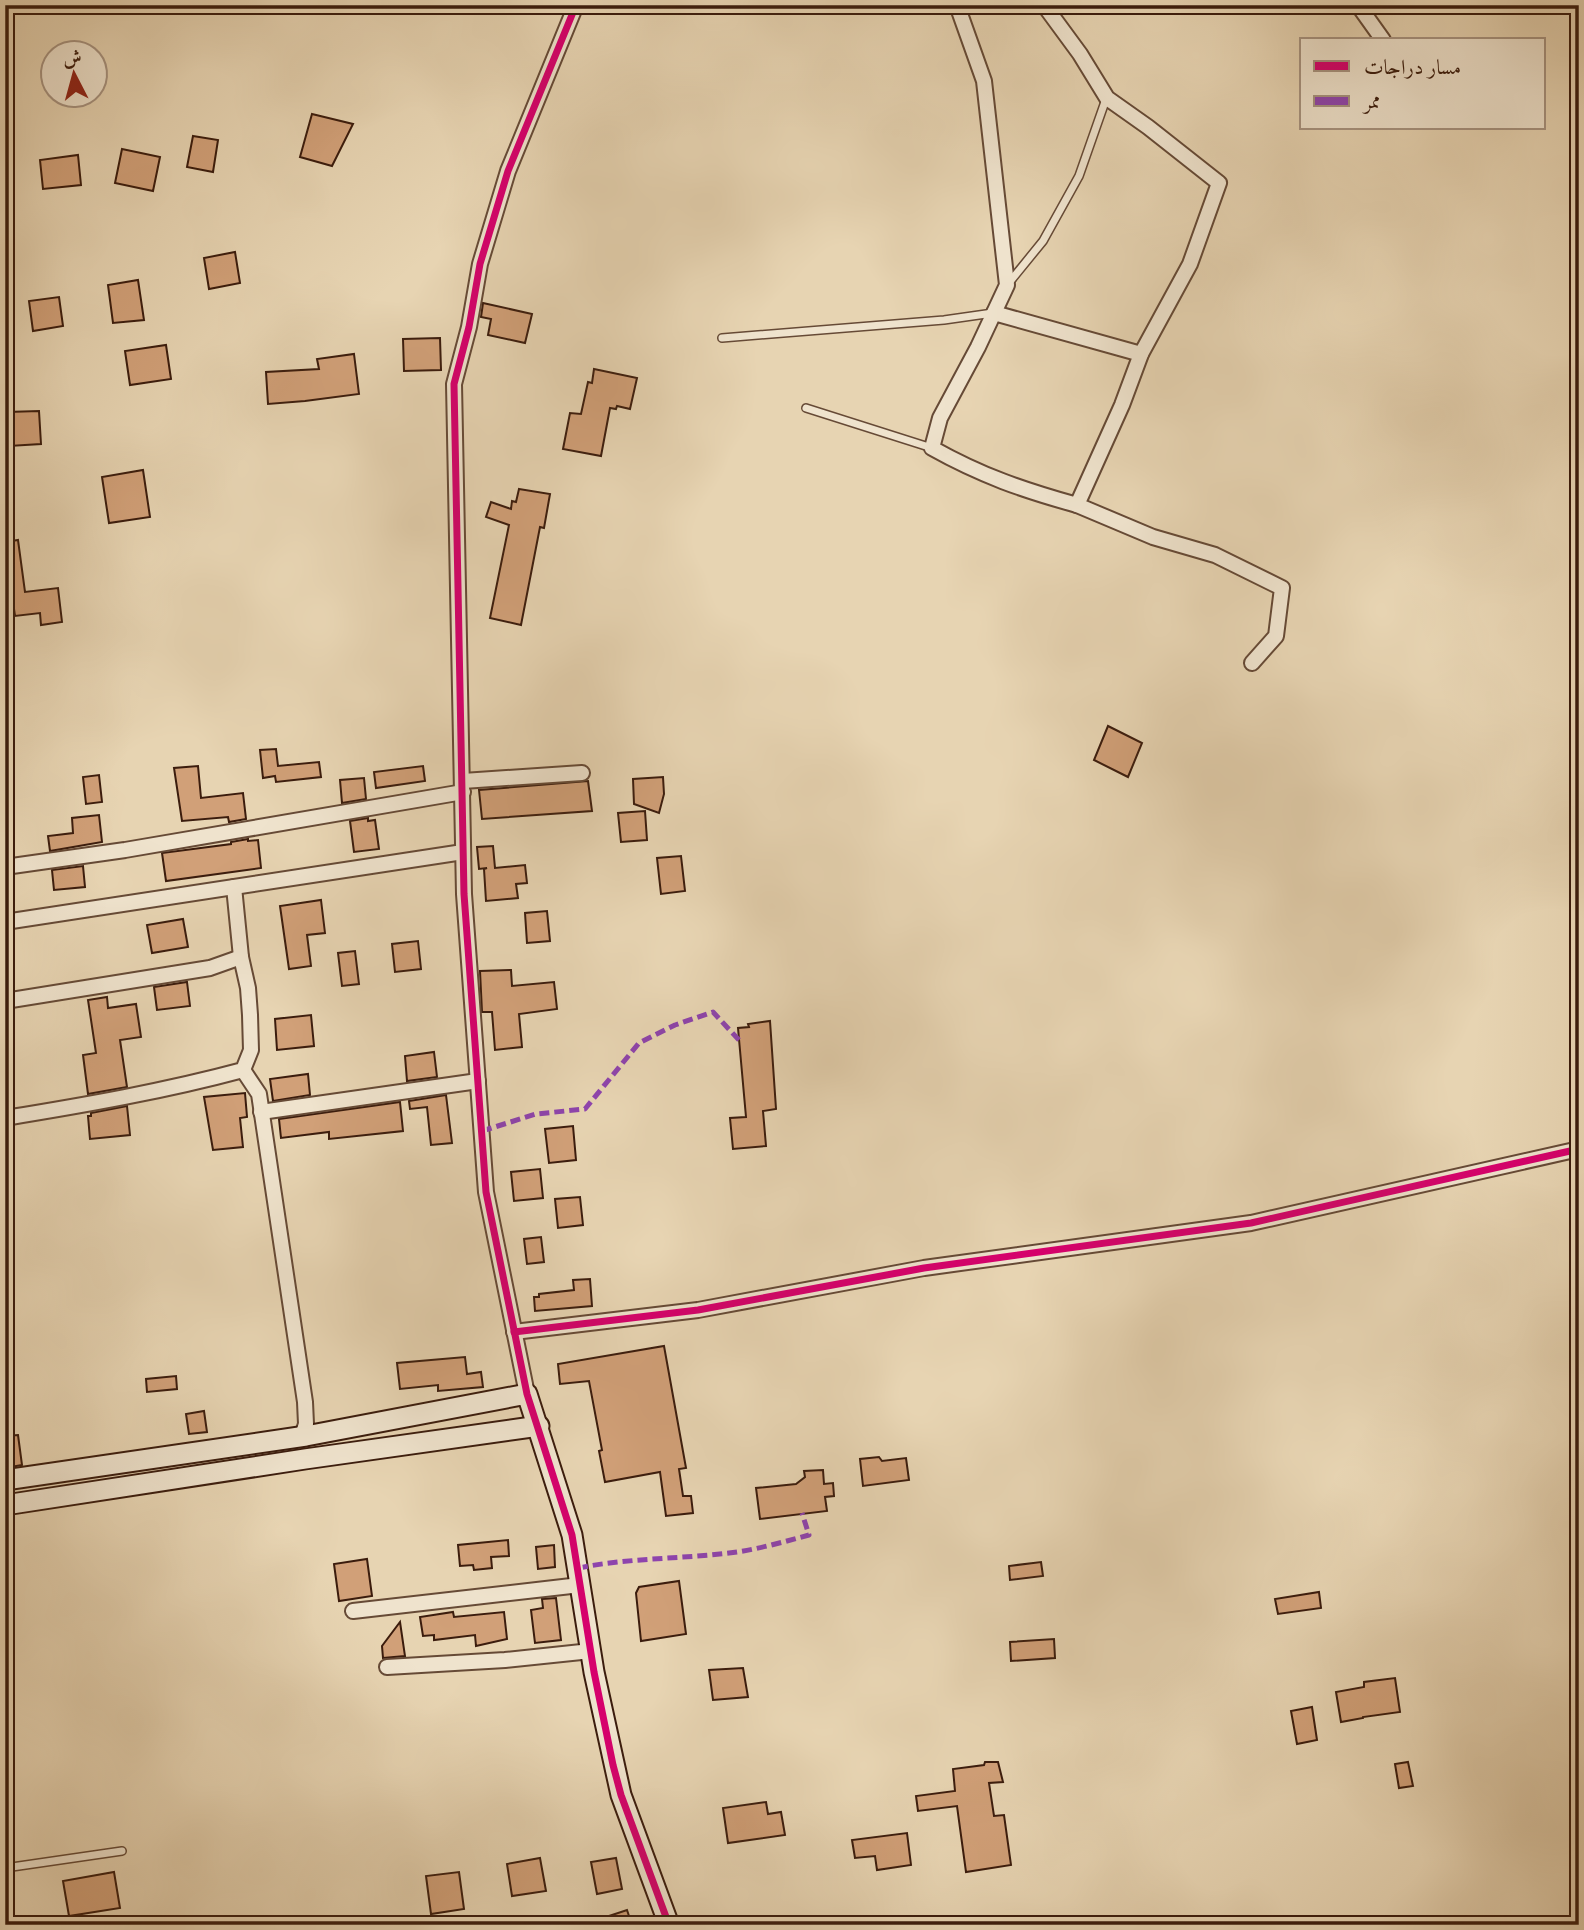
<svg xmlns="http://www.w3.org/2000/svg" width="1584" height="1930" font-family="'IM FELL DW Pica',Amiri,serif">
  <style>
    .building { fill: #d1a078; stroke: #3b1c0d; stroke-width: 2 }
    .lines { fill: none; stroke-linecap: round; stroke-linejoin: round }
    .lane-casing { stroke: #664a36; stroke-width: 10 }
    .street-casing { stroke: #664a36; stroke-width: 18 }
    .secondary-casing { stroke: #3b1c0d; stroke-width: 23 }
    .lane { stroke: #efe3cd; stroke-width: 7 }
    .street { stroke: #efe3cd; stroke-width: 14 }
    .secondary { stroke: #efe3cd; stroke-width: 19 }
    .quiet { stroke: #8e44ad; stroke-width: 5; stroke-dasharray: 10 5; stroke-linecap: butt }
    .cycleway-casing { stroke: #efe3cd; stroke-width: 11 }
    .cycleway { stroke: #d6006c; stroke-width: 7 }
  </style>
  <rect width="100%" height="100%" fill="#e7d4b2"/>
  <filter id="stains"><feTurbulence type="fractalNoise" baseFrequency=".00286" numOctaves="4"/><feColorMatrix values="0 0 0 0 .2 0 0 0 0 .09 0 0 0 0 .02 0 0 0 .5 -.17"/></filter>
  <radialGradient id="worn" r=".72"><stop offset=".6" stop-color="#630" stop-opacity="0"/><stop offset="1" stop-color="#630" stop-opacity=".3"/></radialGradient>
  <g class="building">
    <path d="M312 114 353 124 332 166 300 157Z"/>
    <path d="M193 136 218 140 213 172 187 167Z"/>
    <path d="M122 149 160 157 153 191 115 183Z"/>
    <path d="M78 155 81 185 43 189 40 160Z"/>
    <path d="M235 252 240 283 209 289 204 258Z"/>
    <path d="M138 280 144 320 113 323 108 285Z"/>
    <path d="M59 297 63 326 33 331 29 301Z"/>
    <path d="M483 303 532 314 525 343 488 335 491 319 481 317Z"/>
    <path d="M440 338 441 370 404 371 403 339Z"/>
    <path d="M166 345 171 379 130 385 125 351Z"/>
    <path d="M354 354 359 394 305 401 268 404 266 372 319 369 317 359Z"/>
    <path d="M594 369 637 378 630 409 617 406 616 409 610 408 601 456 563 449 570 413 581 414 588 382 592 383Z"/>
    <path d="M39 411 41 444 9 446 7 412Z"/>
    <path d="M143 470 150 517 109 523 102 477Z"/>
    <path d="M519 489 550 494 544 528 540 527 521 625 490 618 509 525 486 517 491 502 511 509 512 501 516 502Z"/>
    <path d="M18 540 25 592 58 588 62 622 41 625 40 613 15 616 11 588H5V542Z"/>
    <path d="M1108 726 1142 743 1128 777 1094 760Z"/>
    <path d="M276 749 278 766 319 762 321 777 276 782 275 776 263 778 260 750Z"/>
    <path d="M198 766 201 798 243 793 246 819 229 822 228 817 182 821 174 768Z"/>
    <path d="M423 766 425 781 376 788 374 772Z"/>
    <path d="M99 775 102 802 86 804 83 777Z"/>
    <path d="M663 777 664 794 659 813 634 804 633 779Z"/>
    <path d="M364 778 366 799 342 803 340 780Z"/>
    <path d="M588 781 592 811 482 819 479 790Z"/>
    <path d="M645 811 647 840 621 842 618 813Z"/>
    <path d="M99 815 102 842 50 851 48 836 73 833 72 818Z"/>
    <path d="M368 818V821L375 820 379 849 354 852 350 821Z"/>
    <path d="M248 839V841L258 840 261 868 166 881 162 853 231 844V842Z"/>
    <path d="M493 846 495 868 525 865 527 883 516 884 518 898 486 901 484 869 487 868 479 869 477 847Z"/>
    <path d="M681 856 685 891 661 894 657 858Z"/>
    <path d="M83 866 85 887 54 890 52 870Z"/>
    <path d="M321 900 325 933 307 935 311 966 289 969 280 906Z"/>
    <path d="M547 911 550 941 527 943 525 913Z"/>
    <path d="M183 919 188 947 152 953 147 925Z"/>
    <path d="M418 941 421 969 395 972 392 944Z"/>
    <path d="M355 951 359 984 342 986 338 953Z"/>
    <path d="M511 970 512 986 554 982 557 1009 519 1014 522 1047 495 1050 492 1012H482L480 971Z"/>
    <path d="M187 982 190 1006 157 1010 154 987Z"/>
    <path d="M107 997 108 1008 136 1004 141 1037 120 1040 127 1087 88 1094 83 1055 96 1053 88 1000Z"/>
    <path d="M311 1015 314 1046 277 1050 275 1019Z"/>
    <path d="M770 1021 776 1109 763 1111 766 1146 733 1149 730 1118 746 1117 738 1028 749 1027 748 1024Z"/>
    <path d="M434 1052 437 1077 407 1081 405 1056Z"/>
    <path d="M308 1074 310 1095 273 1101 270 1079Z"/>
    <path d="M245 1093 247 1117 240 1118 243 1147 213 1150 204 1097Z"/>
    <path d="M446 1095 452 1143 431 1145 427 1107 410 1109 409 1101Z"/>
    <path d="M400 1102 403 1131 329 1139V1132L281 1138 279 1119Z"/>
    <path d="M127 1106 130 1135 90 1139 88 1116H91V1113Z"/>
    <path d="M573 1126 576 1160 549 1163 545 1129Z"/>
    <path d="M540 1169 543 1198 514 1201 511 1172Z"/>
    <path d="M580 1197 583 1225 558 1228 555 1199Z"/>
    <path d="M541 1237 544 1262 527 1264 524 1239Z"/>
    <path d="M590 1279 592 1306 535 1311 534 1297H539V1294L574 1290 573 1280Z"/>
    <path d="M664 1346 686 1468 679 1469 683 1496H691L693 1513 666 1516 660 1472 605 1482 599 1451 602 1450 589 1381 560 1384 558 1364Z"/>
    <path d="M465 1357 467 1374 481 1372 483 1387 438 1391V1385L400 1389 397 1363Z"/>
    <path d="M176 1376 177 1389 147 1392 146 1379Z"/>
    <path d="M204 1411 207 1432 189 1434 186 1414Z"/>
    <path d="M18 1435 22 1465 5 1468V1436Z"/>
    <path d="M879 1457 882 1461 906 1458 909 1480 863 1486 860 1459Z"/>
    <path d="M823 1470 824 1484 833 1483 834 1496 825 1497 827 1511 760 1519 756 1488 796 1484 805 1477 804 1471Z"/>
    <path d="M508 1540 509 1556 491 1557 492 1568 474 1570 473 1565 460 1566 458 1545Z"/>
    <path d="M554 1545 555 1567 538 1569 536 1547Z"/>
    <path d="M367 1559 372 1596 339 1601 334 1564Z"/>
    <path d="M1041 1562 1043 1576 1010 1580 1009 1566Z"/>
    <path d="M679 1581 686 1634 641 1641 636 1593 639 1587Z"/>
    <path d="M1319 1592 1321 1608 1278 1614 1275 1599Z"/>
    <path d="M556 1598 561 1640 535 1643 531 1610 543 1608 542 1599Z"/>
    <path d="M453 1612 454 1617 504 1612 507 1639 476 1646 475 1635 434 1640V1635L423 1636 420 1617Z"/>
    <path d="M400 1622 405 1656 383 1658 382 1646Z"/>
    <path d="M1054 1639 1055 1658 1011 1661 1010 1642Z"/>
    <path d="M743 1668 748 1697 713 1700 709 1670Z"/>
    <path d="M1395 1678 1400 1712 1363 1717V1718L1341 1722 1336 1692 1364 1687V1682Z"/>
    <path d="M1312 1707 1317 1740 1297 1744 1291 1711Z"/>
    <path d="M985 1762H998L1003 1782 989 1783 994 1816 1004 1815 1011 1865 966 1872 957 1806 918 1811 916 1796 955 1791 953 1769 984 1765Z"/>
    <path d="M1408 1762 1413 1786 1399 1788 1395 1764Z"/>
    <path d="M766 1802 768 1814 781 1812 785 1835 728 1843 723 1808Z"/>
    <path d="M907 1833 911 1865 877 1870 875 1856 855 1858 852 1840Z"/>
    <path d="M540 1858 546 1891 512 1896 507 1864Z"/>
    <path d="M616 1858 622 1889 597 1894 591 1862Z"/>
    <path d="M114 1872 120 1908 69 1916 63 1881Z"/>
    <path d="M459 1872 464 1909 431 1914 426 1876Z"/>
    <path d="M627 1910 632 1925H592L591 1922Z"/>
  </g>
  <g class="lines">
    <g class="lane-casing">
      <g id="lane">
        <path d="M1008 284 1043 241 1079 176 1106 99"/>
        <path d="M722 338 944 320 993 313"/>
        <path d="M806 408 932 448"/>
        <path d="M5 1868 122 1851"/>
      </g>
    </g>
    <g class="street-casing">
      <g id="street">
        <path d="M1044 5 1080 54 1107 98 1148 127 1219 183 1190 264 1141 354 1122 405 1077 505 1153 537 1215 555 1282 588 1276 636 1252 663"/>
        <path d="M1358 5 1383 40"/>
        <path d="M958 8 984 81 1007 285 978 347 940 418 932 448C982 476 1023 490 1077 505"/>
        <path d="M994 313 1141 354"/>
        <path d="M463 781 582 773"/>
        <path d="M5 867 125 850 463 792"/>
        <path d="M5 922 463 852"/>
        <path d="M5 1001 210 968 241 957"/>
        <path d="M243 1070 259 1094 305 1402 306 1424 302 1436"/>
        <path d="M261 1112 478 1081"/>
        <path d="M5 1118C85 1105 165 1091 243 1070L251 1050 250 1015 248 988 241 957 234 887"/>
        <path d="M514 1332 698 1310 924 1268 1251 1223 1579 1149"/>
        <path d="M527 1394 486 1192 464 894 454 384 469 327 480 264 508 171 576 5"/>
        <path d="M353 1611 580 1585"/>
        <path d="M387 1667 505 1660 591 1651"/>
      </g>
    </g>
    <g class="secondary-casing">
      <g id="secondary">
        <path d="M5 1480 306 1436 527 1394 572 1535 594 1672 621 1795 669 1925"/>
        <path d="M5 1505 305 1459 539 1426"/>
      </g>
    </g>
    <use href="#lane" class="lane"/>
    <use href="#street" class="street"/>
    <use href="#secondary" class="secondary"/>
    <g class="quiet">
      <path d="M482 1131 536 1114 585 1109 639 1043 675 1025 713 1012 739 1040"/>
      <path d="M578 1568C628 1558 679 1559 729 1553 756 1550 783 1542 809 1535L802 1513"/>
    </g>
    <g class="cycleway-casing">
      <g id="cycleway">
        <path d="M576 5 508 171 480 264 469 327 454 384 464 894 486 1192 527 1394 572 1535 594 1672 613 1765 621 1795 669 1925"/>
        <path d="M514 1332 698 1310 924 1268 1251 1223 1579 1149"/>
      </g>
    </g>
    <use href="#cycleway" class="cycleway"/>
  </g>
  <rect width="1584" height="1930" fill="none" stroke="#e7d4b2" stroke-width="28"/>
  <rect x="7" y="7" width="1570" height="1916" fill="none" stroke="#3b1c0d" stroke-width="3.5"/>
  <rect x="14" y="14" width="1556" height="1902" fill="none" stroke="#3b1c0d" stroke-width="2"/>
  <rect x="1300" y="38" width="245" height="91" fill="#efe3cd" stroke="#a79380" stroke-width="2"/>
  <rect x="1314" y="61" width="35" height="10" fill="#d6006c" stroke="#a79380" stroke-width="2"/>
  <text x="1364" y="74" font-size="21" fill="#3b1c0d">مسار دراجات</text>
  <rect x="1314" y="96" width="35" height="10" fill="#8e44ad" stroke="#a79380" stroke-width="2"/>
  <text x="1364" y="108" font-size="21" fill="#3b1c0d">ممر</text>
  <g transform="translate(74 74) rotate(354)"><circle r="33" fill="#efe3cd" stroke="#a79380" stroke-width="2"/>
  <path d="M0-5L12 26L0 18L-12 26Z" fill="#8f2418"/>
  <text y="-10" font-size="19" font-weight="bold" text-anchor="middle" fill="#3b1c0d">ش</text>
  </g>
  <rect width="100%" height="100%" filter="url(#stains)"/>
  <rect width="100%" height="100%" fill="url(#worn)"/>
</svg>
